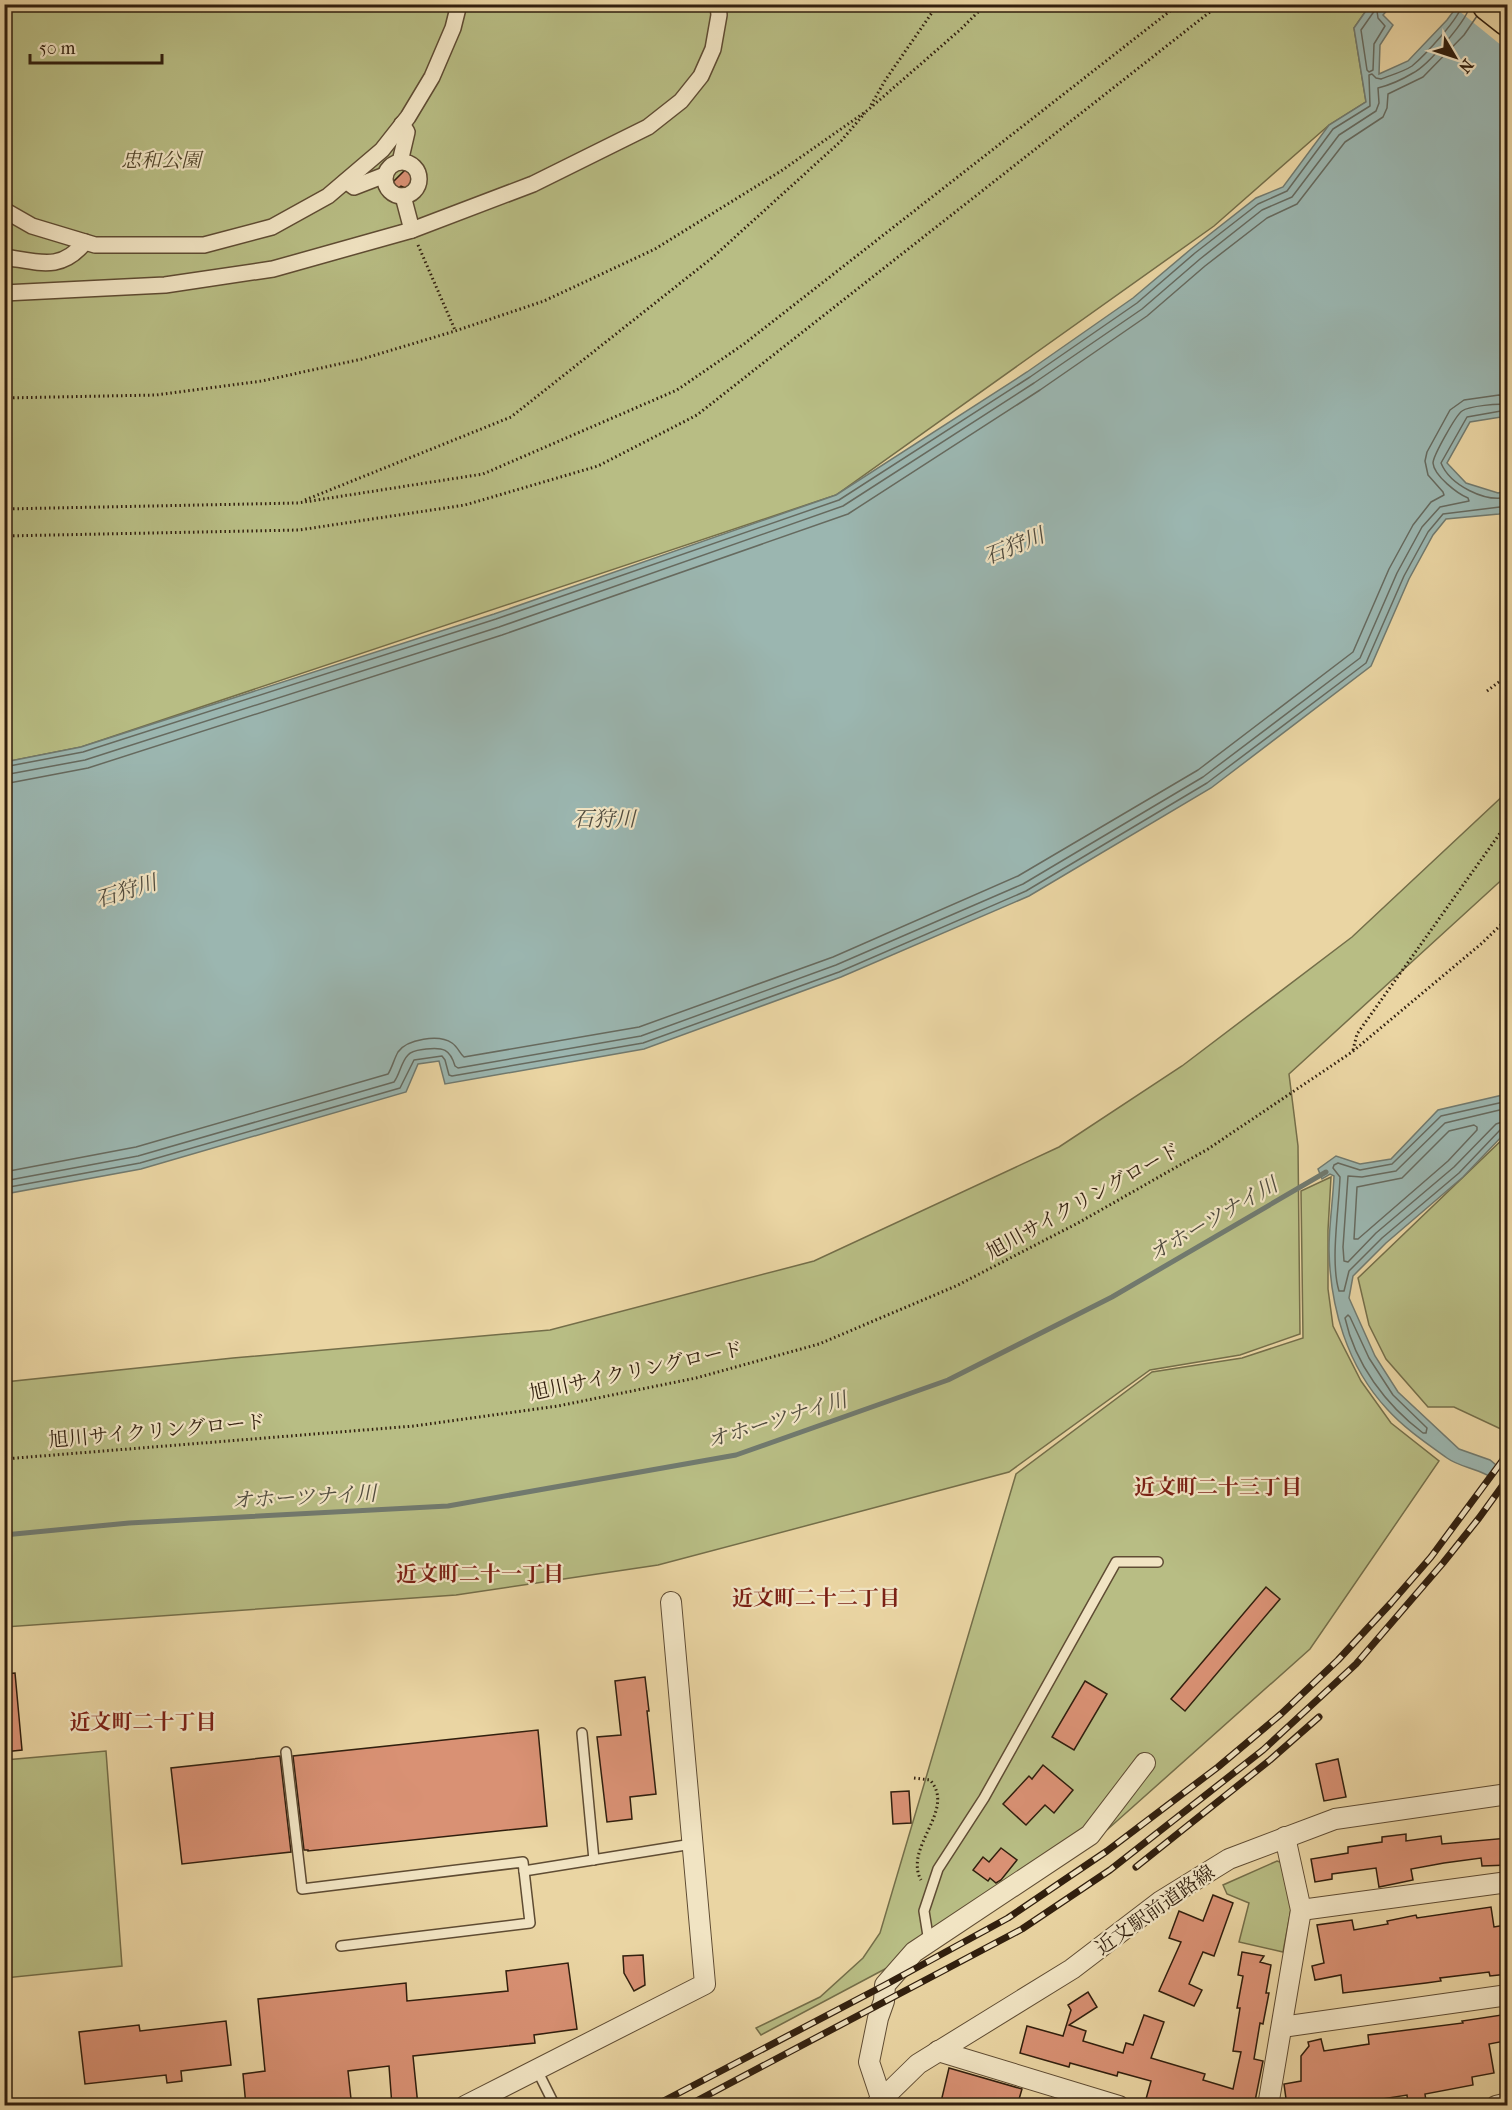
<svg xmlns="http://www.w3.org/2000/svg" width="1512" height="2110" font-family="'IM FELL French Canon','Noto Serif JP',serif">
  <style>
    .green { fill: #b8bd84; stroke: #746e49; stroke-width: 1.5 }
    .water { fill: #9bb6b0; stroke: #717a6f; stroke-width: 1.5 }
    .pier { fill: #ead5a3 }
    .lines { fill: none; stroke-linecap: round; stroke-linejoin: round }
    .shore { stroke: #666a5f; stroke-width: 1.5 }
    .stream { stroke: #717a6f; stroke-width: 5 }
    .building { fill: #d99174; stroke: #311f0e; stroke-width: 1.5 }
    .service-casing { stroke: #5f4c33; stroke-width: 12 }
    .pedestrian-casing { stroke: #5f4c33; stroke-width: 18 }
    .minor-casing { stroke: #5f4c33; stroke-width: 22 }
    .trunk-casing { stroke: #311f0e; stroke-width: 36 }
    .path { stroke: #311f0e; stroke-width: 3; stroke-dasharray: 1.5 3; stroke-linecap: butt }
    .service { stroke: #f1e4c3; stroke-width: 9 }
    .pedestrian { stroke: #f1e4c3; stroke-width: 15 }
    .minor { stroke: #f1e4c3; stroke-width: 20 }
    .trunk { stroke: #ead5a3; stroke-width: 33 }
    .rail-casing { stroke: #311f0e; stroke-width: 7 }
    .rail { stroke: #f1e4c3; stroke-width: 4.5; stroke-dasharray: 14; stroke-linecap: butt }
    .labels { text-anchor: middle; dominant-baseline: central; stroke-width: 4.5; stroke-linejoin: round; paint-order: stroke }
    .park-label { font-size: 20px; font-style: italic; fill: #53462c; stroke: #f1e4c3 }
    .street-label { font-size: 20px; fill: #311f0e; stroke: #f1e4c3 }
    .water-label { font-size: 21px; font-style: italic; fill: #514c3f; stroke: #f1e4c3 }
    .neighbourhood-label { font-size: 21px; font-weight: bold; fill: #7a1f14; stroke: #f1e4c3 }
  </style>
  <rect width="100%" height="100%" fill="#ead5a3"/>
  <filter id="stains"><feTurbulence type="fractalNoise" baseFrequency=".00333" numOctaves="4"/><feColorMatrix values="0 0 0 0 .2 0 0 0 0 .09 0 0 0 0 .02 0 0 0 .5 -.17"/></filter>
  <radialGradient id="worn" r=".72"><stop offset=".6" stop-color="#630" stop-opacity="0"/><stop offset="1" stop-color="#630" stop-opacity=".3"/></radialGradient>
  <g class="green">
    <path d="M4 5H1370L1354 28 1366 102 1329 125 1214 226 836 495 81 747 5 762Z"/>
    <path d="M1507 792V875L1289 1074 1298 1146 1300 1334 1240 1355 1150 1370 1009 1472 658 1565 456 1595 5 1627V1382L233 1358 550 1330 814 1261 1059 1147 1182 1066 1352 937Z"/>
    <path d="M1507 1135 1508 1423 1503 1430 1454 1407H1428L1386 1359 1369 1325 1358 1278Z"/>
    <path d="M1331 1177 1328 1230V1289L1333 1326 1361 1381 1391 1423 1439 1461 1310 1649 1108 1829 979 1919 761 2035 756 2028 820 1997 863 1958 880 1933 1016 1474 1152 1372 1242 1358 1303 1338 1301 1191Z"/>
    <path d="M106 1751 122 1966 5 1978V1760Z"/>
    <path d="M1277 1861 1283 1863 1291 1909 1283 1952 1239 1942 1249 1903 1227 1894 1223 1885Z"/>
  </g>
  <g class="water">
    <path d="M1370 5H1392L1383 15 1393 25 1380 45 1379 74 1408 61 1447 20 1458 5H1507V420L1501 417 1470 422 1447 463 1466 483 1498 493 1507 491V512L1499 514 1446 519 1433 535 1409 579 1371 666 1211 788 1029 896 841 977 644 1049 445 1084 439 1061 418 1064 406 1092 141 1169 5 1194V762L81 747 494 614 836 495 1027 372 1133 298 1191 249 1256 198 1283 187 1329 125 1366 102 1354 28Z"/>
    <path d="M1507 1094V1131L1463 1177 1386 1243 1353 1276 1349 1298 1375 1356 1398 1392 1459 1449 1490 1460 1507 1474V1489C1500 1484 1493 1477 1485 1474 1473 1468 1458 1466 1447 1458 1426 1443 1404 1428 1387 1409 1347 1366 1330 1307 1329 1249 1329 1225 1333 1200 1334 1176L1330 1174 1322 1179 1318 1169 1336 1156 1360 1164 1391 1159 1438 1110Z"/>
  </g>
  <g class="pier">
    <path d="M1454 4 1507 5V50L1453 6Z"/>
    <path d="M1497 1462 1508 1470 1507 1492 1486 1478Z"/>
  </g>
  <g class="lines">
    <g class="shore">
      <path d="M1374 4 1375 10 1361 30 1367 70 1369 72 1373 70 1374 44 1385 26 1378 18 1377 11 1384 4"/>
      <path d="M1508 413 1501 411 1467 417 1441 463C1450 485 1485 503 1508 497"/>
      <path d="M4 767 83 752 496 619 839 500 1030 377 1137 303 1195 253 1258 204 1287 191 1333 129 1370 106 1369 75 1372 74 1376 78 1381 79C1391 75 1403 72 1412 66 1423 57 1461 17 1462 4"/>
      <path d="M4 775 85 760 499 627 843 506 1034 383 1142 309 1200 259 1262 210 1292 197 1339 135 1376 111 1379 103 1378 88C1390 85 1403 79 1413 73 1427 66 1469 19 1470 4"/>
      <path d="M4 784 88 768 502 635 848 514 1040 390 1147 316 1205 266 1267 218 1297 204 1345 142 1383 117 1387 108 1388 94 1423 77 1464 35 1477 16"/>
      <path d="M1508 1101 1441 1116 1392 1164 1360 1170 1338 1163 1334 1165 1333 1168 1340 1177C1339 1209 1330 1262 1339 1291H1344L1349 1271 1382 1238 1459 1173 1501 1129 1508 1127"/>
      <path d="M1508 1108 1445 1123 1396 1171 1362 1177 1348 1176 1343 1247 1344 1261 1348 1262 1376 1233 1454 1167 1496 1124 1508 1120"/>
      <path d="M1474 1125 1477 1127V1130L1448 1161 1358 1239H1354L1357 1187 1402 1178 1449 1131Z"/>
      <path d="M4 1172 136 1147 388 1074C392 1068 394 1059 398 1052 407 1039 439 1034 452 1043 458 1047 460 1054 464 1057L639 1027 833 957 1018 876 1198 770 1353 652 1389 569 1413 525 1431 502 1444 495 1443 492 1428 475 1425 461 1427 452 1450 410 1464 400 1499 395 1508 396"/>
      <path d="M4 1181 138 1156 394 1082C400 1074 401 1062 408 1055 412 1050 420 1050 426 1049 443 1047 450 1049 455 1066L458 1068 641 1036 836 965 1023 884 1203 777 1360 658 1397 573 1422 527 1440 507 1469 501 1468 498C1458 494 1434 476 1433 463 1433 456 1456 415 1462 411 1469 406 1499 403 1508 405"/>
      <path d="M4 1188 140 1163 400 1088 414 1060 442 1056 445 1060 449 1075 452 1076 643 1043 839 972 1026 891 1207 783 1366 663 1404 576 1428 532 1443 514 1508 506"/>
      <path d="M1348 1315 1350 1317 1369 1358 1393 1395 1427 1428 1426 1433H1423C1386 1405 1355 1364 1345 1318Z"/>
    </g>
    <path class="stream" d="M4 1535 129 1523 448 1506 736 1455 948 1380 1112 1297 1326 1172"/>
  </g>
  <g class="building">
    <path d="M409 166 416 171 415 185 410 190 401 186 395 191 389 186Z"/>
    <path d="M1266 1587 1280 1599 1185 1711 1171 1699Z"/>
    <path d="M15 1673 22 1750 4 1752V1674Z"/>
    <path d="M645 1677 649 1711H647L656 1794 630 1797 632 1819 607 1822 597 1737 621 1735 615 1681Z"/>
    <path d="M1085 1681 1107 1694 1074 1750 1052 1737Z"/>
    <path d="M538 1730 547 1826 308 1851V1850H304L293 1756Z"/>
    <path d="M280 1756 291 1852 182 1864 171 1768Z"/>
    <path d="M1338 1759 1346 1797 1324 1801 1316 1764Z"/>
    <path d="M1043 1765 1073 1790 1054 1813 1045 1805 1026 1825 1003 1804 1029 1776 1032 1779Z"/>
    <path d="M909 1791 911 1823 893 1824 891 1792Z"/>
    <path d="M1406 1834V1841L1441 1836 1442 1844 1508 1838V1865L1482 1866 1481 1858 1444 1863 1411 1869 1413 1880 1379 1887 1376 1868 1332 1874V1879L1315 1882 1311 1859 1348 1853V1847L1382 1842V1837Z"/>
    <path d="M1001 1848 1017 1860 1001 1880 996 1883 990 1878 988 1881 973 1870 983 1857 989 1862Z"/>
    <path d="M1213 1895 1233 1903 1214 1956 1203 1952 1189 1984 1202 1990 1194 2006 1159 1991 1181 1942 1169 1938 1179 1911 1203 1921Z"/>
    <path d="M1491 1907 1494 1927 1506 1925 1508 1974 1490 1976 1489 1972 1440 1978 1441 1981 1426 1983 1343 1993 1341 1975 1315 1980 1312 1966 1324 1963 1317 1925 1352 1920 1354 1930 1388 1924 1387 1921 1416 1915 1417 1918Z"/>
    <path d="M1242 1952 1264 1956 1260 1962 1271 1965 1266 1993H1269L1263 2024 1260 2023 1254 2059 1263 2061 1254 2106H1166L1146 2099 1151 2081 1118 2072 1117 2076 1070 2063 1069 2067 1020 2053 1027 2026 1063 2036 1071 2010 1068 2005 1088 1992 1097 2007 1069 2025 1086 2031 1083 2041 1123 2053 1126 2043 1133 2045 1144 2015 1164 2022 1151 2058 1205 2074 1203 2080 1233 2089 1241 2052 1233 2051 1240 2008H1237L1243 1976 1238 1975Z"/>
    <path d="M643 1955 645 1985 634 1991 624 1973 623 1956Z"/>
    <path d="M568 1963 577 2029 534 2035 535 2043 413 2056 418 2106H392L389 2066 348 2071 351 2099 292 2106H246L243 2074 265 2071 258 1999 406 1983 407 2001 508 1991 506 1971Z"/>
    <path d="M1508 2014V2032L1504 2033 1505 2041 1489 2044 1494 2073 1472 2077 1473 2085 1425 2094 1426 2101 1408 2104 1407 2095 1375 2100 1376 2106H1287L1284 2084 1301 2081V2056L1309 2046 1308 2042 1321 2039 1324 2051 1369 2044 1368 2035 1463 2023 1462 2021Z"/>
    <path d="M226 2021 231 2065 181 2071 182 2081 167 2083 166 2075 85 2084 79 2032 139 2025 140 2031Z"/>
    <path d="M949 2068 1022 2089 1017 2106H940Z"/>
  </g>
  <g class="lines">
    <g class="service-casing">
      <g id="service">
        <path d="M582 1733 594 1860"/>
        <path d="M286 1752 302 1889 523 1862 530 1923 341 1946"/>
        <path d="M524 1871 692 1844"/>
        <path d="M929 1942 924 1911 938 1869 984 1798 1116 1562H1158"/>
        <path d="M537 2070 555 2106"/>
      </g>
    </g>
    <g class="pedestrian-casing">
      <g id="pedestrian">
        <circle cx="402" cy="179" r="17"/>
        <path d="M400 162 407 132 402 124"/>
        <path d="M346 181 354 187 385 175"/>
        <path d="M403 196 412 230"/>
        <path d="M4 210 32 226 95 245H204L272 227 328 196 382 150 408 117 432 77 453 28 459 4"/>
        <path d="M4 257C39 262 61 272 85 242"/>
        <path d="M4 293 165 285 273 269 412 230 533 184 648 127 681 101 701 76 713 49 719 15 718 4"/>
      </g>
    </g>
    <g class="minor-casing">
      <g id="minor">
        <path d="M1301 1910 1508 1882"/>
        <path d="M1282 2027 1508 1995"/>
        <path d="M938 2051 1119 2106"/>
        <path d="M881 2098 869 2062 878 2018 884 2001 885 1985 914 1952 1090 1835 1145 1763"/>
        <path d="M465 2106 705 1984 671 1602"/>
        <path d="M875 2106 918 2064 1072 1969 1161 1901 1229 1859 1335 1819 1508 1794"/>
        <path d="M1268 2106 1301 1910 1285 1837"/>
        <path d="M1496 2106 1508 2103"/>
      </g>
    </g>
    <g class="trunk-casing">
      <path id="trunk" d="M1489 4 1508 19"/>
    </g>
    <g class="path">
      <path d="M871 105 886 79 938 4"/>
      <path d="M418 245 455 330"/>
      <path d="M4 398 156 395 262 381 362 359 455 331 544 301 655 249 781 171 868 110 961 29 986 4"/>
      <path d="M305 500 511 417 712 258 841 141 865 113"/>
      <path d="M4 509 298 503 483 474 677 390 744 344 1179 4"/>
      <path d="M4 536 299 530 465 505 598 466 697 415 1220 4"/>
      <path d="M1487 691 1508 675"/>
      <path d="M1353 1050 1357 1034 1508 822"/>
      <path d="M4 1459 414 1426 558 1406 696 1378 819 1344 956 1286 1078 1223 1208 1149 1352 1052 1481 944 1508 918"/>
      <path d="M914 1778 930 1780C957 1810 903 1847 921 1880"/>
    </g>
    <use href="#service" class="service"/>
    <use href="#pedestrian" class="pedestrian"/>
    <use href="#minor" class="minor"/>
    <use href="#trunk" class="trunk"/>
    <g class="rail-casing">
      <g id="rail">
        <path d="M1136 1867 1270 1760 1319 1717"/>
        <path d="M654 2106 885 1985 1008 1918 1107 1851 1218 1767 1281 1714 1338 1660 1391 1603 1431 1557 1508 1453"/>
        <path d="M687 2106 1022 1929 1110 1870 1263 1750 1356 1664 1443 1563 1479 1518 1508 1478"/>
      </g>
    </g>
    <use href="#rail" class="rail"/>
  </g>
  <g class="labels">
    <g class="park-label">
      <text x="161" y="160">忠和公園</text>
    </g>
    <g class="street-label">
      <text transform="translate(1083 1201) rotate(-29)">旭川サイクリングロード</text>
      <text transform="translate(636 1371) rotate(-12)">旭川サイクリングロード</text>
      <text transform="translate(157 1431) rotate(-5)">旭川サイクリングロード</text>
      <text transform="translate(1155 1910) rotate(-35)">近文駅前道路線</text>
    </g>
    <g class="water-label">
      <text transform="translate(1014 546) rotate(-22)">石狩川</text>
      <text x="604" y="819">石狩川</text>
      <text transform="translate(126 891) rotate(-17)">石狩川</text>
      <text transform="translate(1213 1219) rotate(-30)">オホーツナイ川</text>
      <text transform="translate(777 1420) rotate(-17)">オホーツナイ川</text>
      <text transform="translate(304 1497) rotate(-3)">オホーツナイ川</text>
    </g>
    <g class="neighbourhood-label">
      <text x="1218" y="1487">近文町二十三丁目</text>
      <text x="480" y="1574">近文町二十一丁目</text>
      <text x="816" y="1598">近文町二十二丁目</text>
      <text x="143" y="1722">近文町二十丁目</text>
    </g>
  </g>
  <rect width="1512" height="2110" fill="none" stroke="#ead5a3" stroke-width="24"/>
  <rect x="6" y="6" width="1500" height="2098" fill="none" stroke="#311f0e" stroke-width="3"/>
  <rect x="12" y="12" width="1488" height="2086" fill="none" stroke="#311f0e" stroke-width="1.5"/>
  <g transform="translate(1455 57) rotate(129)" stroke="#f1e4c3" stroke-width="4.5" paint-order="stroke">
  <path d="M0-4.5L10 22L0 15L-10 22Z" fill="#311f0e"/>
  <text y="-9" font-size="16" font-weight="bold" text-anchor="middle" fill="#311f0e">N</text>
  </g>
  <path d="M30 54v9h132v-9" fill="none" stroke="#311f0e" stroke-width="3"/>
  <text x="39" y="54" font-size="18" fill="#311f0e" stroke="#f1e4c3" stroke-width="4.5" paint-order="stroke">50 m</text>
  <rect width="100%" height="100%" filter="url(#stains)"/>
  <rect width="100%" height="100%" fill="url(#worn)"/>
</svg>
